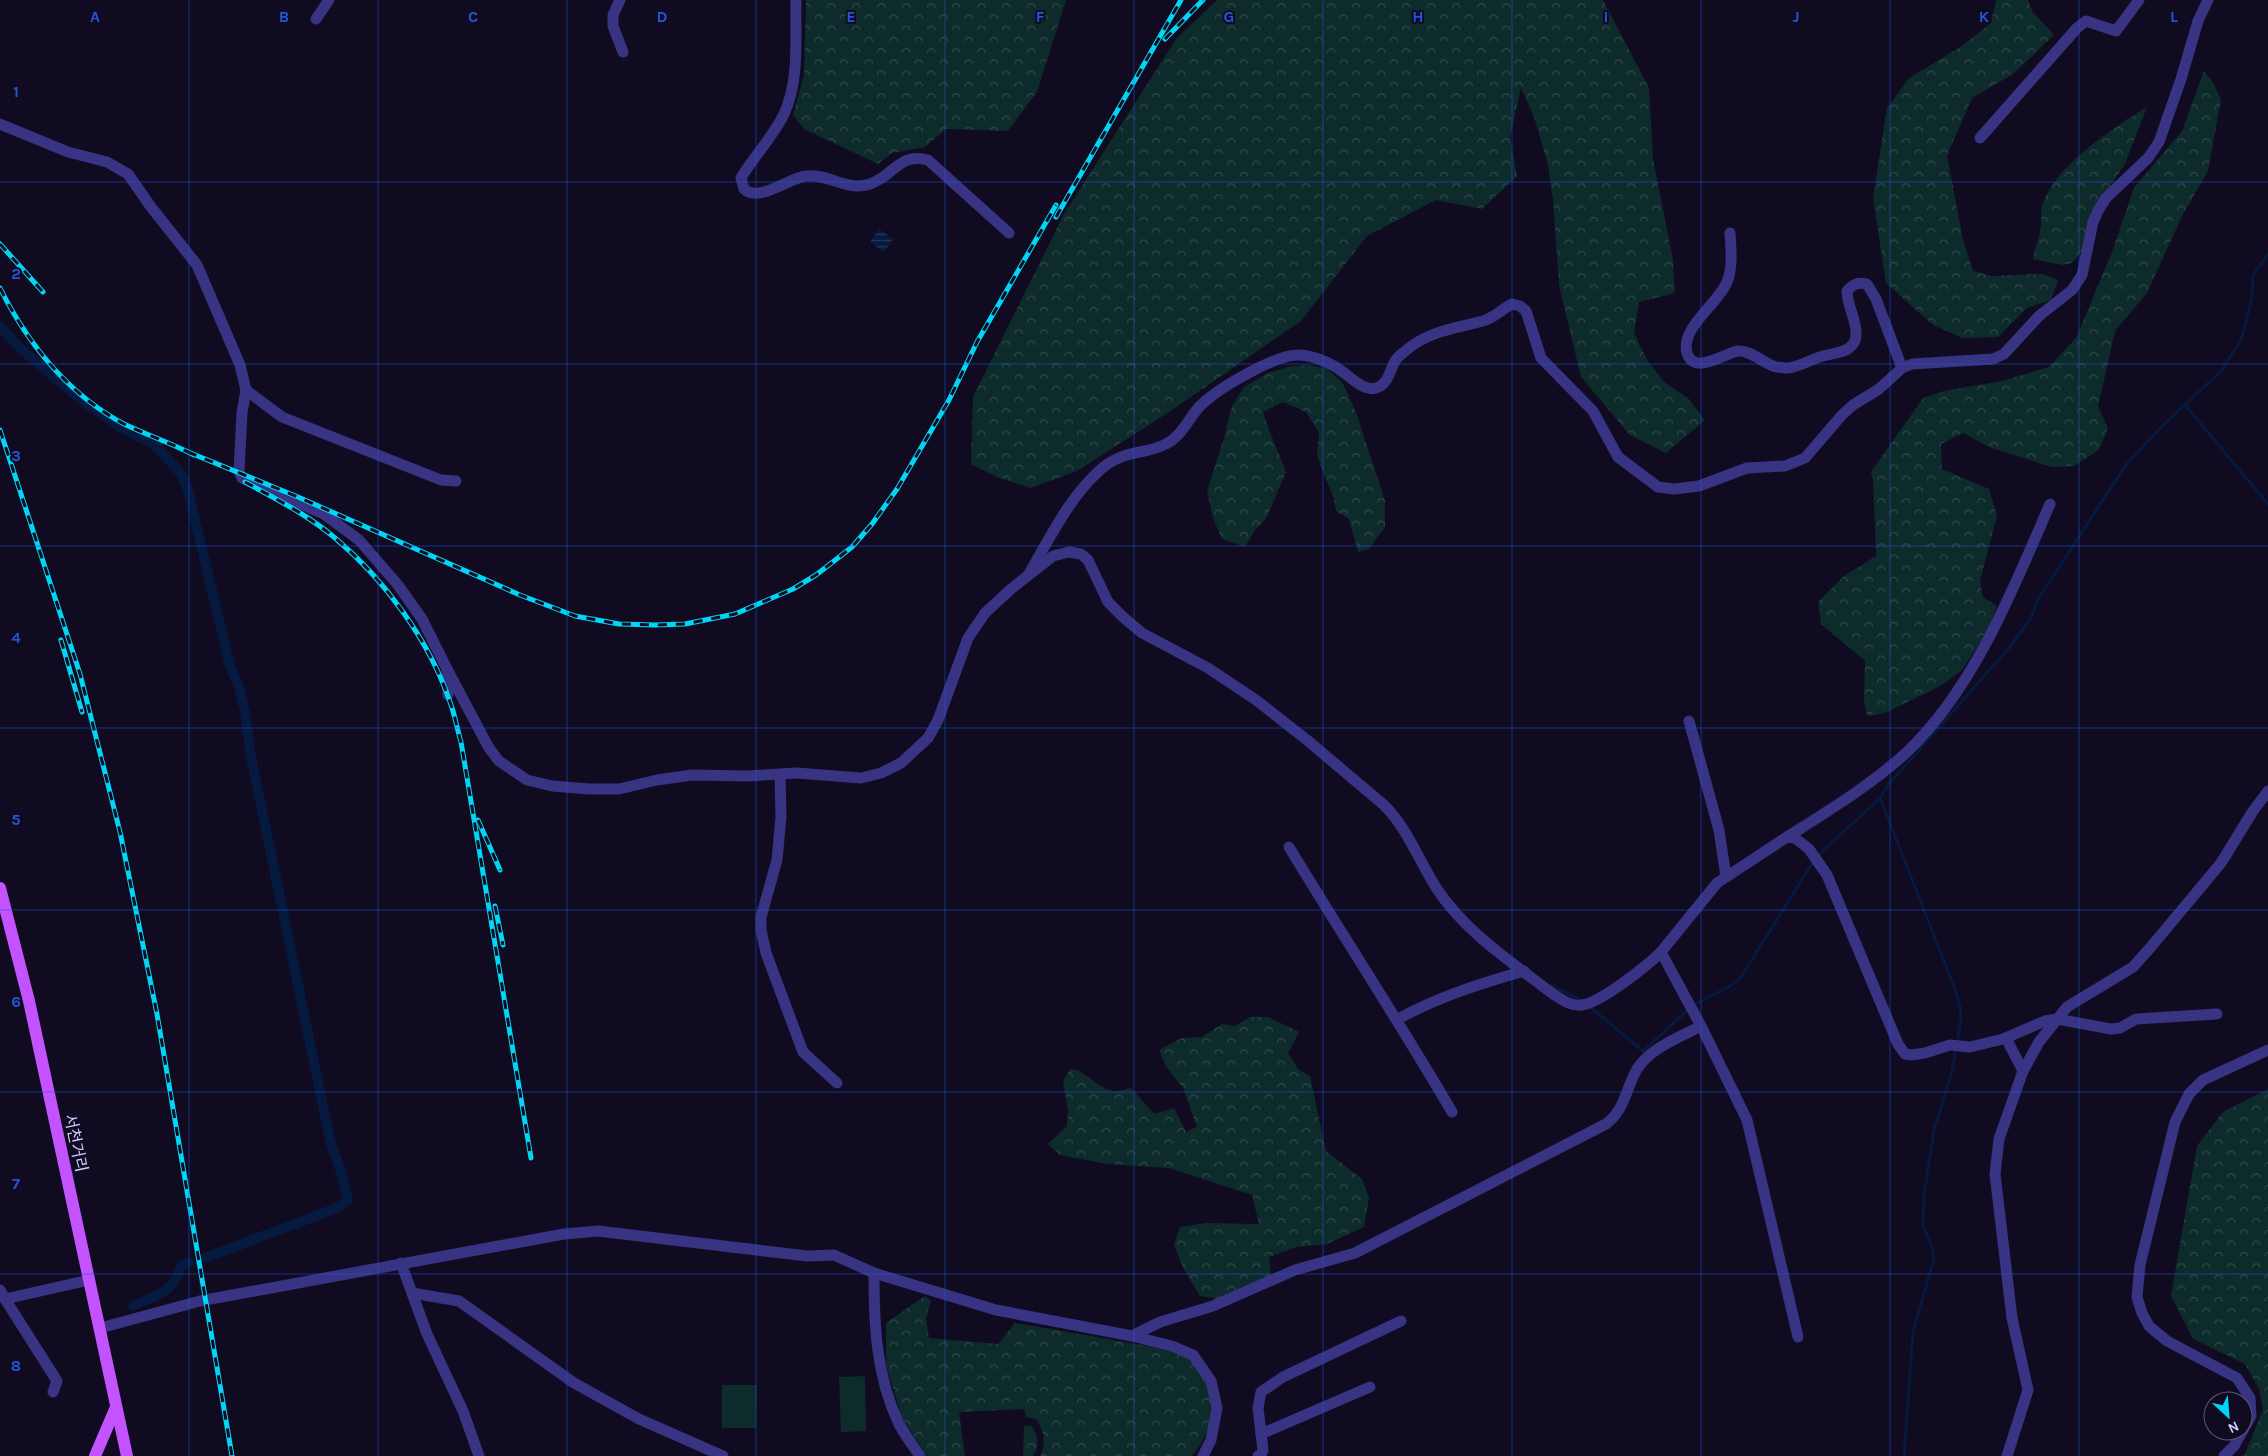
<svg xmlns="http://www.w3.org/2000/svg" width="2268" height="1456" font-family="Karla,'Noto Sans KR',sans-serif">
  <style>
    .grass { fill: #0e2b2b }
    .forest { fill: url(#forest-crowns) }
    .water { fill: url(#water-rules) }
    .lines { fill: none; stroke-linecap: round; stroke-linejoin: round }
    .stream { stroke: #06193f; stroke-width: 3 }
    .canal { stroke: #06193f; stroke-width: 10 }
    .minor { stroke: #383383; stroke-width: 11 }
    .major { stroke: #c352ff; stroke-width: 12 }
    .rail-casing { stroke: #00d7f6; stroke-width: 5 }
    .rail { stroke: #100b21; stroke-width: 3; stroke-dasharray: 9; stroke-linecap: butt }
    .grid { fill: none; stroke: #2654da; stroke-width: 1; stroke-opacity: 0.55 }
    .labels { text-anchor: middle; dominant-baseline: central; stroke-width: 4; stroke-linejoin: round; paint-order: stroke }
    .street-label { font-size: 16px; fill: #d2cbff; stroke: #100b21 }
    .grid-label { font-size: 16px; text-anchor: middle; font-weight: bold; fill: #2654da; stroke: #100b21; stroke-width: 4; stroke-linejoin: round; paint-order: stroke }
  </style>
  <defs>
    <pattern id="forest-crowns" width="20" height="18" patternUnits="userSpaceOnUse" patternTransform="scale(1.25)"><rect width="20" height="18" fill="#0e2b2b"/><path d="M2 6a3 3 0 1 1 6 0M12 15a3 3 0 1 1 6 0" fill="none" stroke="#30484b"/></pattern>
    <pattern id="water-rules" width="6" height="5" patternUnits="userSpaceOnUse" patternTransform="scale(1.25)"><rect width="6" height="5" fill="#06193f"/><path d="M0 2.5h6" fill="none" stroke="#29395c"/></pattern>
  </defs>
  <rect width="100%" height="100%" fill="#100b21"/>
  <g class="grass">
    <path d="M865 1376 866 1431 841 1432 839 1377Z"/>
    <path d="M722 1385H757L756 1428H722Z"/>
  </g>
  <g class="forest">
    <path d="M806 0H1066L1037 92 1008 131 946 129 925 147 892 153 878 164 804 129 793 115 804 75Z"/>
    <path d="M1217 0H1603L1649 88 1653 159 1673 260 1675 293 1639 302 1634 333 1647 360 1664 382 1688 398 1705 420 1666 453 1630 435 1581 377 1559 285 1553 200 1548 165 1535 120 1521 87 1510 138 1517 176 1482 209 1436 200 1367 236 1301 321 1169 412 1077 471 1031 488 997 477 971 464 973 397 1064 214 1176 39Z"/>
    <path d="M1996 0H2028L2032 11 2054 35 2013 74 1972 98 1947 155 1963 240 1973 271 1992 276 2043 274 2058 280 2051 300 2027 308 1998 337 1963 338 1933 325 1886 283 1873 198 1887 108 1909 78 1962 46 1991 23Z"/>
    <path d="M2204 71 2214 84 2221 100 2208 171 2182 216 2147 293 2115 331 2098 407 2108 428 2099 450 2074 466 2052 467 1989 447 1963 433 1941 444 1942 469 1989 489 1997 516 1980 581 1983 597 1997 606 1988 630 1962 670 1942 685 1885 713 1867 716 1864 700 1865 661 1821 624 1818 602 1844 576 1876 556 1873 481 1871 472 1923 398 1944 391 2002 381 2049 367 2076 338 2112 252 2134 188 2182 131Z"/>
    <path d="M2147 107 2125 164 2102 198 2085 247 2072 263 2062 265 2033 259C2035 248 2040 236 2041 225 2042 219 2040 212 2042 206 2055 165 2112 129 2147 107Z"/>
    <path d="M1306 365 1326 368 1342 382 1356 412 1385 501V527L1369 549 1358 552 1349 519 1336 511 1334 499 1317 456 1319 433 1306 412 1283 402 1263 412C1269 433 1279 452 1286 472L1266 519 1255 530 1245 547 1222 539 1213 518 1207 491 1224 438 1232 406 1244 387 1268 373 1291 366Z"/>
    <path d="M1250 1017H1268L1299 1032 1288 1053 1299 1070 1310 1076 1326 1151 1362 1179 1369 1198 1364 1227 1327 1244 1296 1247 1269 1257 1271 1276 1218 1299 1200 1296 1183 1268 1174 1245 1180 1227 1206 1223 1259 1224 1252 1195 1169 1168 1107 1164 1060 1155 1048 1144 1067 1126 1068 1111 1063 1082 1070 1069C1086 1069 1098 1091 1115 1091 1120 1091 1126 1089 1131 1088L1154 1114 1174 1108 1186 1132 1197 1127 1183 1088 1166 1066 1159 1050 1182 1038 1202 1037 1222 1024 1235 1026Z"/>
    <path d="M2268 1089V1456H2244L2263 1410 2259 1389 2245 1364 2193 1339 2171 1296 2197 1146 2223 1112Z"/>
    <path d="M925 1296 931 1301 926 1318 929 1338 998 1344 1015 1323C1051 1329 1088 1335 1124 1342 1141 1345 1174 1349 1188 1357 1203 1367 1210 1387 1211 1404 1212 1422 1205 1443 1191 1456H1040C1047 1442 1044 1431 1036 1419L1026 1417 1024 1409 959 1412 965 1456H927L902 1418 886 1365V1323Z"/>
    <path d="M1024 1426H1032C1038 1436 1040 1446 1033 1456H1023Z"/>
  </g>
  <path class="water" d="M879 229 893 239 884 252 870 242Z"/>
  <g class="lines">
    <g class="stream">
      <path d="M2185 405 2268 504"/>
      <path d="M1816 857 1880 798"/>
      <path d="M1551 985 1583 1001"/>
      <path d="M1694 1005 1732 985 1741 977 1813 862"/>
      <path d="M1590 1007 1643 1051 1689 1009"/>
      <path d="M1904 1456 1913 1332 1934 1259 1931 1244 1923 1226 1924 1195 1934 1130 1951 1075 1961 1021 1960 1007 1955 989 1880 798 1888 785 2009 648 2031 618 2038 599 2126 465 2159 429 2222 370 2242 338 2252 298 2253 275 2268 254"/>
    </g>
    <g class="canal">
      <path d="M0 327 21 349 85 403 120 427 155 445 180 472 187 486 230 666 239 687 245 711 250 752 330 1140 341 1172 348 1200 337 1208 205 1258"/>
      <path d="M133 1306C160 1293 170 1296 182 1265L190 1262"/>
    </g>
    <g class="minor">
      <path d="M620 0 613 15V26L623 52"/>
      <path d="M796 0C795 38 800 79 784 114 773 137 754 156 741 178L744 189C760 203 788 178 806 176 828 173 847 192 870 184 894 176 899 152 928 160L1009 233"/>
      <path d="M316 19 329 0"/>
      <path d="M0 124 68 152 107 162 128 174 151 207 197 265 240 365 246 390 242 413 239 471 242 478 324 514 359 540 398 585 422 619 447 669 448 695"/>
      <path d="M1980 138 2077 28 2086 21 2116 31 2139 0"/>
      <path d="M1730 233C1731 248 1733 268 1727 282 1718 304 1680 328 1687 353 1694 376 1725 353 1738 351 1751 350 1764 364 1776 367 1779 367 1784 368 1788 368 1800 367 1811 359 1823 356 1832 353 1841 354 1849 348 1853 345 1856 341 1856 335 1857 320 1847 306 1847 291 1853 284 1858 282 1867 284L1876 299 1902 368"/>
      <path d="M246 390 282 417 441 480 456 481"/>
      <path d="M1030 572C1051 536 1069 498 1100 470 1123 449 1145 455 1166 444 1183 435 1189 417 1201 405 1219 388 1274 355 1298 355 1311 355 1329 362 1340 370 1350 376 1363 392 1376 388 1388 385 1390 370 1395 361 1398 356 1404 352 1409 348 1430 331 1457 328 1483 321 1494 318 1502 309 1512 304L1520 306 1526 311 1541 358 1593 411 1618 457 1658 487 1674 489 1699 486 1747 468 1785 466 1805 458 1842 415 1853 405 1879 389 1902 368 1912 364 1993 359 2004 354 2039 316 2072 290 2082 275 2093 222 2099 209 2106 198 2148 158 2159 142 2181 79 2198 21 2208 0"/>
      <path d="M447 669 489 748 499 761 527 780 552 786 589 789H619L657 780 692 775 747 776 797 773 861 778 881 773 901 763 928 738 938 720 968 638 985 613 1011 589 1053 556 1069 552 1081 554 1088 560 1108 602 1123 617 1142 633 1208 668 1256 700 1307 740 1384 805C1408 829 1419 861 1437 889 1465 932 1513 963 1553 994 1561 999 1571 1007 1582 1005 1600 1003 1647 966 1661 952L1701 1026 1747 1120 1798 1337"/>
      <path d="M1689 721 1719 830 1726 877"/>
      <path d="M780 775 781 817 777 860 761 917V930L766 953 803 1052 837 1083"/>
      <path d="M1787 837C1828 811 1871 785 1907 752 1975 687 2013 589 2050 504"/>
      <path d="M1289 847C1343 936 1400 1023 1452 1112"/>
      <path d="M1661 952 1717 883 1787 837 1795 838 1809 849 1827 875 1898 1044 1905 1054 1911 1055 1925 1053 1950 1045 1970 1047 2003 1039 2045 1021 2057 1019 2111 1029 2120 1028 2136 1019 2217 1014"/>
      <path d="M1398 1019C1438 997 1479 984 1524 971"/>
      <path d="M2006 1038 2023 1071"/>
      <path d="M401 1263 427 1334 463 1411 479 1456"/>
      <path d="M874 1273C874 1325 876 1376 899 1424 905 1435 913 1446 920 1456"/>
      <path d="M0 1290 5 1299 89 1280"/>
      <path d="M412 1293 459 1301 574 1383 639 1419 723 1456"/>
      <path d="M5 1299 57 1381 53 1392"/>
      <path d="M100 1328 200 1301 564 1234 598 1231 807 1256 834 1255 874 1273 996 1310 1132 1336 1172 1346 1193 1355 1211 1381 1217 1408 1211 1440 1203 1456"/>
      <path d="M1132 1336 1160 1322 1213 1306 1295 1270 1355 1253 1606 1124C1625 1110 1626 1088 1637 1069 1650 1048 1680 1037 1701 1026"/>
      <path d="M1261 1434 1370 1387"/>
      <path d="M1258 1456 1261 1455 1263 1450 1258 1408 1261 1392 1283 1377 1401 1321"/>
      <path d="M2007 1456 2028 1390 2012 1318 1995 1174 1999 1139 2023 1071 2039 1042 2067 1007 2133 967 2150 948 2221 863 2253 811 2268 791"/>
      <path d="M2224 1456 2234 1446 2251 1416 2250 1398 2237 1378 2167 1341 2149 1326 2142 1313 2137 1297 2140 1265 2175 1122 2189 1094 2203 1080 2268 1050"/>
    </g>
    <g class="major">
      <path d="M0 888 29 1001 127 1456"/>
      <path d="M95 1456 116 1407"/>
    </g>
    <g class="rail-casing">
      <g id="rail">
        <path d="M1165 39 1203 0"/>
        <path d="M1056 217 1181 0"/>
        <path d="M0 244 43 292"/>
        <path d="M0 288C28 344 68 394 124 424 147 435 171 443 194 455"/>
        <path d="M0 430 80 674 120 832 157 1014 232 1456"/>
        <path d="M188 452 298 497 520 595 575 616 619 624 655 625 685 624 735 614 793 589 816 575 852 547 872 524 897 489 949 400 977 342 1056 205"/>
        <path d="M245 482C276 499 308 515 335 538 385 580 429 640 450 702 455 715 457 729 461 742L531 1158"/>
        <path d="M61 640 82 712"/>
        <path d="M478 820 500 870"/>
        <path d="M495 906 503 945"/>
      </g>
    </g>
    <use href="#rail" class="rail"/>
  </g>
  <path class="grid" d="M189 0V1456M378 0V1456M567 0V1456M756 0V1456M945 0V1456M1134 0V1456M1323 0V1456M1512 0V1456M1701 0V1456M1890 0V1456M2079 0V1456M0 182H2268M0 364H2268M0 546H2268M0 728H2268M0 910H2268M0 1092H2268M0 1274H2268"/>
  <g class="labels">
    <g class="street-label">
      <text transform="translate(76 1143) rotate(78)">서천거리</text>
    </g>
  </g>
  <g class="grid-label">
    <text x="95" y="22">A</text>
    <text x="284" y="22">B</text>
    <text x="473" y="22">C</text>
    <text x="662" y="22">D</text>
    <text x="851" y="22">E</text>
    <text x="1040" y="22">F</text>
    <text x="1229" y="22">G</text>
    <text x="1418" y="22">H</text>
    <text x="1606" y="22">I</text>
    <text x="1796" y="22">J</text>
    <text x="1984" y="22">K</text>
    <text x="2174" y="22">L</text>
    <text x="16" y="97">1</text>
    <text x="16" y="279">2</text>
    <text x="16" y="461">3</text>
    <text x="16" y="643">4</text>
    <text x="16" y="825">5</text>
    <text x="16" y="1007">6</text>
    <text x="16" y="1189">7</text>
    <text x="16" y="1371">8</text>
  </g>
  <g transform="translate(2228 1416) rotate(154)"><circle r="24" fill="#100b21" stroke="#5e587a"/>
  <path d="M0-4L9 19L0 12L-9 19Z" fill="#00d7f6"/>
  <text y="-8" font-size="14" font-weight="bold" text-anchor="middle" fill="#d2cbff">N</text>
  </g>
</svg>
